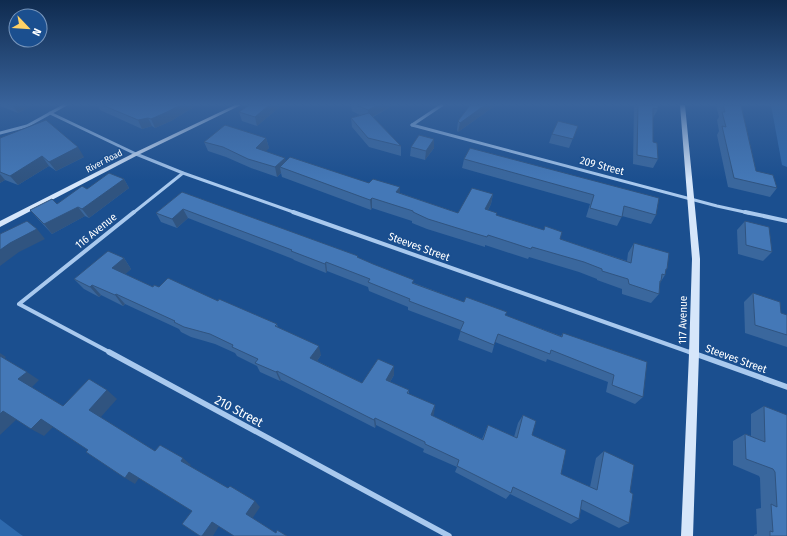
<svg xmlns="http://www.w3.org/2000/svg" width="787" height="536" font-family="'Fira Sans Condensed',sans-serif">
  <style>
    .green { fill: #2e69ad }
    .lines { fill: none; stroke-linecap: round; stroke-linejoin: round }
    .street-far2 { stroke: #a9c9ee; stroke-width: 3 }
    .street-far1 { stroke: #a9c9ee; stroke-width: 4 }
    .street { stroke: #a9c9ee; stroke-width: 5.5 }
    .secondary { fill: #d6e6fa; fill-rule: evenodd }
    .wall { fill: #3a679d }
    .shaded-wall { fill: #305480 }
    .building { fill: #4478b7; stroke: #305480 }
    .labels { text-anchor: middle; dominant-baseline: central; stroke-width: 3; stroke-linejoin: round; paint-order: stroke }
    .far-street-label { font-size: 9px; fill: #fff; stroke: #1b4f8f }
    .street-label { font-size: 11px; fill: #fff; stroke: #1b4f8f }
    .near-street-label { font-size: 13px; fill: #fff; stroke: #1b4f8f }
  </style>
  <rect width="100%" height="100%" fill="#1b4f8f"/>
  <g class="green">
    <path d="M771 105H787V167L782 165Z"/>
    <path d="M0 519 20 534 23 536H0Z"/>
  </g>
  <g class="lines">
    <g class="street-far2">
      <path d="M50 113 136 154 183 173 296 213"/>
      <path d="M412 125 717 206 749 213"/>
      <path d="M412 125 442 105"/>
      <path d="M0 133 27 126 65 105"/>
      <path d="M133 213 183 173"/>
    </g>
    <g class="street-far1">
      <path d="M293 212 692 353"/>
      <path d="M745 212 787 221"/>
      <path d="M111 353 19 304 134 212"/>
    </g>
    <g class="street">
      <path d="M109 352 449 536"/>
      <path d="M690 352 787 387"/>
    </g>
    <g class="secondary">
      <path d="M235 105H241L138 155 0 227V221L134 153Z"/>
      <path d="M680 105H685L700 259 699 354 693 536H681L689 354 692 259Z"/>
    </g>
  </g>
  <g class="wall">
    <path d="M0 105H34L18 113 0 106Z"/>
    <path d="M93 105H197L171 121 155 128 152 126 142 129 100 110 98 106Z"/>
    <path d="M282 105 257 126 242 121 239 112Z"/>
    <path d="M351 105H394L373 117 401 146V156L369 147 352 127 351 118 360 115 352 111Z"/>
    <path d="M470 105H496L458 132 457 130 458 121Z"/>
    <path d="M634 105H658V109L653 118V142L658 159 653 168 633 164Z"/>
    <path d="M716 105H741L756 171 777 188 770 197 728 187 717 135 719 131 717 120 719 117Z"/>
    <path d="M578 126 569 148 549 143 552 134Z"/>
    <path d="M0 138 84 157 56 171 49 166 18 185 5 180 0 183Z"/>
    <path d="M266 138 269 148 265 151 286 161 369 183 400 187V193L458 213 493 194 491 204 488 210 496 215 560 239 627 261 628 253 634 243 667 269 665 271V275L660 283 659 294 651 303 622 294V289L597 280V279L579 272 529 257 528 259 485 245V247L427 229 412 223V221L372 208 371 210 282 177 281 173 277 177 251 168 226 157 208 151 204 142Z"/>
    <path d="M434 139V148L425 160 410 156 411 147Z"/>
    <path d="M470 148 656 215 651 224 622 216 617 226 586 217 590 204 462 168 464 159Z"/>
    <path d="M124 179 129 188 89 218 85 216 52 234 38 219 30 210 57 204 87 189Z"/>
    <path d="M182 192 358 256V258L414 283 464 302 505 315 561 336 563 333 643 397 635 404 606 392 608 382 547 359 546 362 495 342 492 353 458 340 461 330 408 310V307L369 291 368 287 327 271 326 273 294 260 293 259 188 218 177 228 161 222 156 213Z"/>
    <path d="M745 221 772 252 763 261 738 254 737 230Z"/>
    <path d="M124 258 131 269 125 274 153 287H159L218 301 277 324 278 328 321 355 317 361 362 383 394 366V375L390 382 409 390V394L435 405 433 416 482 439 488 425 514 437 518 423 523 415 532 435 561 474 590 487 596 458 604 451 630 492 629 523 619 528 581 509 579 519 571 524 510 494 506 499 455 472 457 467 423 452 424 449 376 425 375 428 281 380 280 381 260 372 257 366 237 356 235 353 215 344 191 337 181 332 179 329 125 304 123 306 101 295 99 297 84 289 74 279Z"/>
    <path d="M753 293 781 313 787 315V347L745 333 744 302Z"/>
    <path d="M764 406 787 536H754V535L757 534 756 509 761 508 760 478 759 476 733 465V441L745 434 751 436V414Z"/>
  </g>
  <g class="shaded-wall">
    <path d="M12 105H34L18 113Z"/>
    <path d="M180 105H197L171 121 155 128 151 119Z"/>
    <path d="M269 105H282L257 126 255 117Z"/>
    <path d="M378 105H394L368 119V110Z"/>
    <path d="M485 105H496L458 132 460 123Z"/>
    <path d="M148 118 152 126 142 129 138 120Z"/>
    <path d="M266 138 269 148 259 158 256 148Z"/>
    <path d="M434 139V148L425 160 426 151Z"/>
    <path d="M78 147 84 157 56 171 49 162Z"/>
    <path d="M42 156 49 166 18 185 10 176Z"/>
    <path d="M285 158 288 167H280L281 173 277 177 275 167Z"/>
    <path d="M0 174 5 180 0 183Z"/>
    <path d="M124 179 129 188 89 218 82 209Z"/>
    <path d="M400 187V197L396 192Z"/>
    <path d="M493 194 491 204 483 219 485 209Z"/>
    <path d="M372 198V208L371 210 370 200Z"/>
    <path d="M78 207 85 216 52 234 44 224Z"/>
    <path d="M183 209 188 218 177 228 172 219Z"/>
    <path d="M37 229 45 239 19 252 0 266V250L10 243Z"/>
    <path d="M124 258 131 269 120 279 112 268Z"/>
    <path d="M326 262 327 271 326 273 325 264Z"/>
    <path d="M92 285 101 295 99 297 90 287Z"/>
    <path d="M116 294 125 304 123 306 115 295Z"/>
    <path d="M319 346 321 355 313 367 310 358Z"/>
    <path d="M0 353 6 357 4 359 0 357Z"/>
    <path d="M394 366V375L386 389V380Z"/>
    <path d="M277 371 281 380 280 381 276 372Z"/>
    <path d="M27 372 39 380 31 388 18 379Z"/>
    <path d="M107 390 117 399 100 418 89 410Z"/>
    <path d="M435 405 434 414 430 423 431 415Z"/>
    <path d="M3 411 17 419 0 435V414Z"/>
    <path d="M375 418 376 425 375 428 374 420Z"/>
    <path d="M41 419 53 427 44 436 31 429Z"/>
    <path d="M183 458 191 465 189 467 181 461Z"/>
    <path d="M129 472 139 478 135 484 125 478Z"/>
    <path d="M255 501 260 507 252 519 246 514Z"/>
    <path d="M212 522 219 526 213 536H202Z"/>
  </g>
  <g class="building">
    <path d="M102 105H180L167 112 151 119 148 118 138 120Z"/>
    <path d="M249 105H269L255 117 239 112Z"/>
    <path d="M356 105H378L368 110Z"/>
    <path d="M470 105H485L460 123 458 121Z"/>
    <path d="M638 105H658V109L653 108V142L657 143 658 159 637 155Z"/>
    <path d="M723 105H741L756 171 773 175 777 188 734 178 722 126 726 127 722 112H725Z"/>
    <path d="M369 113 401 146 368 138 351 118Z"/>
    <path d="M46 120 78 147 49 162 42 156 10 176 0 172V138Z"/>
    <path d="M558 121 578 126 573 139 552 134Z"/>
    <path d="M225 125 266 138 256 148 285 158 275 167 248 159 223 147 204 142Z"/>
    <path d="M419 135 434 139 426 151 411 147Z"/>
    <path d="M470 148 659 198 656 215 624 206 622 217 590 208 594 195 464 159Z"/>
    <path d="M290 157 369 183 373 179 400 187 396 192 458 213 472 188 493 194 485 209 497 213 496 215 544 230 545 226 562 232 560 239 631 263 634 243 669 253 667 269H666L665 275 662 274 661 281H660L659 294 629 284 628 279 602 271V269L584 262 532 247 531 249 488 235 487 237 470 232 428 219 413 212V211L372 198 370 200 280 167Z"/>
    <path d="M109 173 124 179 82 209 78 207 44 224 30 210 52 199 57 204 82 186 87 189Z"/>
    <path d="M182 192 358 256 357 257 373 264 414 280 412 283 464 302 466 297 507 312 505 315 562 337 563 333 647 362 643 397 612 385 614 375 551 350 550 354 498 334 494 345 460 331 464 322 409 301 410 299 368 282 370 279 326 262 325 264 291 251 292 250 183 209 172 219 156 213Z"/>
    <path d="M27 221 37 229 10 243 0 250V234Z"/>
    <path d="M745 221 769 227 772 252 746 245Z"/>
    <path d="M108 251 124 258 112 268 153 287 154 285 159 287 168 278 218 301 219 299 263 318 277 324 275 326 319 346 310 358 362 383 378 359 394 366 386 380 409 390 407 393 435 405 431 415 483 440 488 425 517 438 523 415 536 421 532 435 566 450 561 474 597 490 604 451 634 465 630 492 633 494 629 523 582 500 579 519 513 487 511 493 457 466 459 460 425 444V442L375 418 374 420 277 371 276 372 255 363 258 359 232 347 233 345 210 334 184 327 174 322 175 321 116 294 115 295 92 285 90 287 74 279Z"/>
    <path d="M753 293 780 302 781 313 787 315V335L755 325Z"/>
    <path d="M0 356 27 372 18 379 63 406 89 379 107 390 89 410 155 451 160 445 183 458 181 461 228 488 230 486 255 501 246 514 276 533 277 530 287 536H234L212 522 202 536H200L182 524 192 511 129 472 125 478 86 452 88 450 41 419 31 429 3 411 0 414Z"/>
    <path d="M764 406 787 415V536H770V531L773 532 771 504 777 507 775 472 773 469 746 459 745 434 765 442Z"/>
  </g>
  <linearGradient id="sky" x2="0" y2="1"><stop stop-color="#0f2b4f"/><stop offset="0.58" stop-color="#39639b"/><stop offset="1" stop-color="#39639b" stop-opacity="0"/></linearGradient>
  <rect width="787" height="180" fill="url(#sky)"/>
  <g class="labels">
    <g class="far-street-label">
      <text transform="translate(104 161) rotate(-27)">River Road</text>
    </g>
    <g class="street-label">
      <text transform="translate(602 166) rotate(15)">209 Street</text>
      <text transform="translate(96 231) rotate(-39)">116 Avenue</text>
      <text transform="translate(419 247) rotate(20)">Steeves Street</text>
      <text transform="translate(683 320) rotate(-89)">117 Avenue</text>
      <text transform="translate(736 359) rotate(20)">Steeves Street</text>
    </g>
    <g class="near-street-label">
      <text transform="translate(239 411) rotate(28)">210 Street</text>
    </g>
  </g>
  <g transform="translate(28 28) rotate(115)"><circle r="19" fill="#1b4f8f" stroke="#7695bc"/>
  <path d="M0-3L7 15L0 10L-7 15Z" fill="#ffd166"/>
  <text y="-6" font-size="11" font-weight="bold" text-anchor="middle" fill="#ffffff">N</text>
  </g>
</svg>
